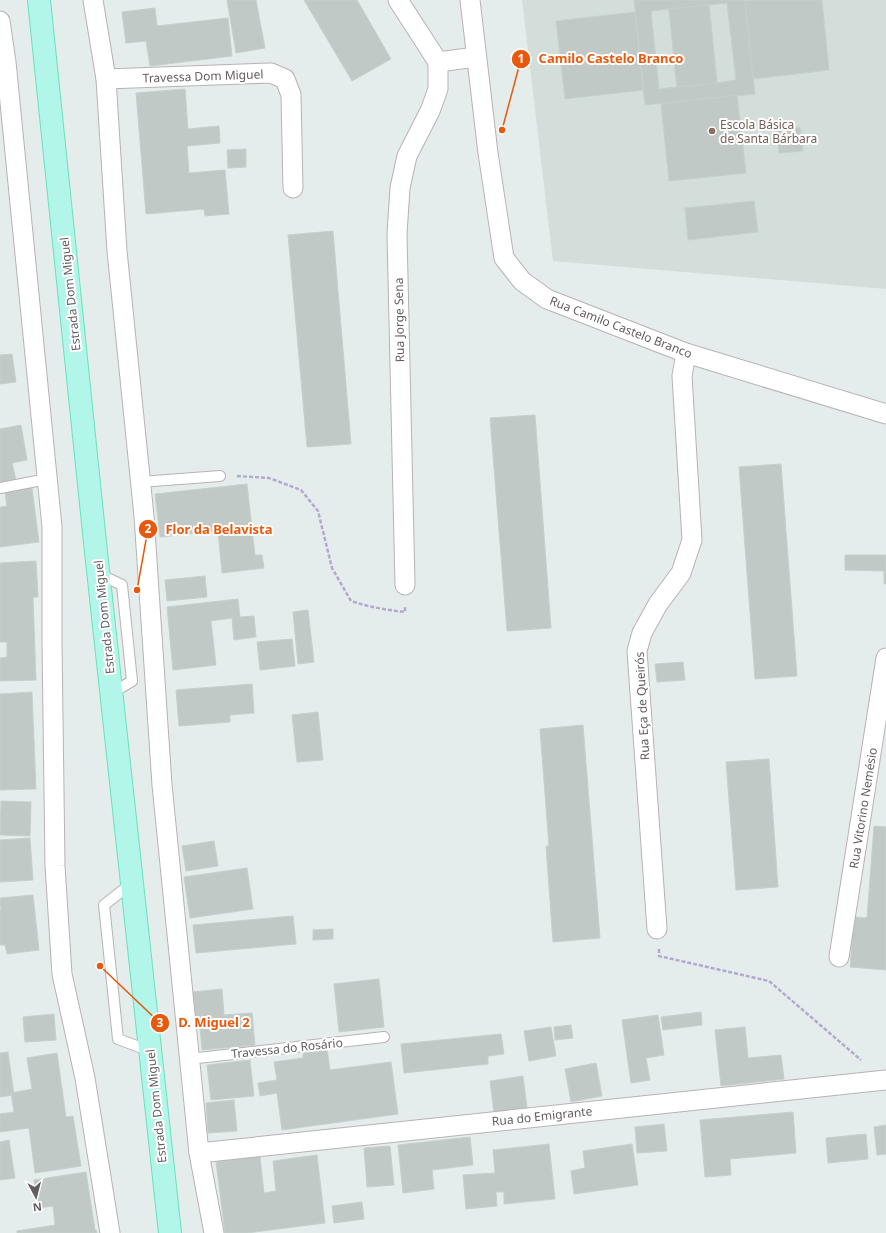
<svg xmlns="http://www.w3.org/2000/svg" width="886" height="1233" font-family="'Noto Sans',sans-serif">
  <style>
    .education { fill: #d3ddda }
    .building { fill: #c1c9c6; stroke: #c3d1cc; fill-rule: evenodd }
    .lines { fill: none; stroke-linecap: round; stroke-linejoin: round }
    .service-casing { stroke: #b8b2b5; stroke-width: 12 }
    .minor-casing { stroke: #b8b2b5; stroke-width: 21 }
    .primary-casing { stroke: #69e1bc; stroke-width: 24 }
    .path { stroke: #b2a8d2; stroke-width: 2.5; stroke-dasharray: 4 2; stroke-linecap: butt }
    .service { stroke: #fff; stroke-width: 10 }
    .minor { stroke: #fff; stroke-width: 19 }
    .primary { stroke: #b1f6e9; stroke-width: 22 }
    .education-dot { fill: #8d6e63; stroke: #fff; stroke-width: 1.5 }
    .labels { text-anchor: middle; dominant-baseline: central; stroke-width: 4; stroke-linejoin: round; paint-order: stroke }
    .street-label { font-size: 12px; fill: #635c60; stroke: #fff }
    .education-label { font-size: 12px; fill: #785e54; stroke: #fff; text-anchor: start }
    .leader { fill: none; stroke: #e8590c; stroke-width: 1.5 }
    .callout-dot { fill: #e8590c; stroke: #fff; stroke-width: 1.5 }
    .mark-label { font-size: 12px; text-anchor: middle; font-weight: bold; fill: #fff }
    .callout-label { font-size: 13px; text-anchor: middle; font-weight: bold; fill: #e8590c; stroke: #fff; stroke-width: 4; stroke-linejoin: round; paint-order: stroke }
  </style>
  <rect width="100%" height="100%" fill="#e4edeb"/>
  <path class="education" d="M522 0H886V289L553 261Z"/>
  <g class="building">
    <path d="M227 0H256L265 48 236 53Z"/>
    <path d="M304 0H357L391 59 352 81Z"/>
    <path d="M634 0H745L755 94 645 105ZM727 3 736 80 717 83 709 5ZM669 9 677 87 659 89 651 11Z"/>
    <path d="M754 0H822L829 70 753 79 745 1Z"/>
    <path d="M709 5 717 83 677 87 669 9Z"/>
    <path d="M155 8 157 26 228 18 232 56 150 66 146 41 126 43 122 12Z"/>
    <path d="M635 12 643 90 565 99 556 21Z"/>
    <path d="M185 89 188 129 219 126 220 143 187 146 189 173 225 170 229 214 205 216 204 209 146 214 136 93Z"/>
    <path d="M737 95 746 173 669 181 661 104Z"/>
    <path d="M800 127 803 151 779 153 777 130Z"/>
    <path d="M246 149V167L228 168 227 150Z"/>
    <path d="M754 201 758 232 688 240 685 208Z"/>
    <path d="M333 231 351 444 307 447 288 235Z"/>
    <path d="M12 354 16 382 0 384V355Z"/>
    <path d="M535 415 551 628 507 631 490 418Z"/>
    <path d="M21 425 27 460 12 463 16 480 0 483V429Z"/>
    <path d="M781 464 797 676 755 679 739 467Z"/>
    <path d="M247 484 255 555H262L264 568 222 573 218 531 160 537 155 494Z"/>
    <path d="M32 488 39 542 0 547V507L7 506 5 492Z"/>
    <path d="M845 555H886V584H884V571L845 570Z"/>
    <path d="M36 561 38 597H33L36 680 0 681V658L7 657V642H0V563Z"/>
    <path d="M205 576 207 597 167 601 165 580Z"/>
    <path d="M238 599 240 617 254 616 256 637 234 640 232 618 211 621 216 665 173 670 167 607Z"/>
    <path d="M308 610 314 662 298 664 293 612Z"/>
    <path d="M292 639 295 666 260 670 257 642Z"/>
    <path d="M683 662 685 680 657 682 655 664Z"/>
    <path d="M252 684 254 713 230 715V722L179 726 176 690Z"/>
    <path d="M32 692 36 789 0 790V694Z"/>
    <path d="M318 712 323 760 297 762 292 715Z"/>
    <path d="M583 725 600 938 553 942 546 846H549L540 729Z"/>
    <path d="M769 759 778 887 736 890 726 762Z"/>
    <path d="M1 801 31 802 30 836 0 835Z"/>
    <path d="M874 826 886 827V970L850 967 854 917 867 918Z"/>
    <path d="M30 838 33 880 0 882V840Z"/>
    <path d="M214 841 218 866 186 871 182 846Z"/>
    <path d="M247 868 253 909 190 918 184 877Z"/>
    <path d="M33 895 39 950 7 954 5 945H0V910H1L0 898Z"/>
    <path d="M293 916 296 944 196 953 193 925Z"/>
    <path d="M333 929V939L313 940V930Z"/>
    <path d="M379 979 384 1027 339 1032 334 984Z"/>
    <path d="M222 989 224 1015 252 1013 255 1045 202 1050 199 1018H196L193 992Z"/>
    <path d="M701 1012 702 1025 663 1030 661 1017Z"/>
    <path d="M54 1014 56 1040 25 1042 23 1017Z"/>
    <path d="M658 1015 664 1055 646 1058 650 1080 631 1083 622 1020Z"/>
    <path d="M571 1025 573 1038 555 1040 554 1027Z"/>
    <path d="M551 1027 556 1056 529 1061 524 1031Z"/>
    <path d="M745 1027 748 1058 781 1055 784 1079 721 1086 715 1030Z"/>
    <path d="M501 1034 504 1054 488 1056V1064L404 1073 401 1044Z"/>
    <path d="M327 1049 330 1070 391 1062 398 1114 282 1130 277 1093 260 1096 258 1083 277 1080 274 1062 303 1058V1053Z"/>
    <path d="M8 1052 14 1095 0 1097V1053Z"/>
    <path d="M57 1053 66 1117 73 1116 81 1166 35 1173 29 1128 0 1132V1114L14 1112 11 1093 32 1089 27 1058Z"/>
    <path d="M250 1060 254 1096 211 1100 207 1065Z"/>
    <path d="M596 1063 602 1096 571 1102 565 1069Z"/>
    <path d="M523 1076 527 1108 494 1113 490 1081Z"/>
    <path d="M234 1100 237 1131 208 1133 206 1103Z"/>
    <path d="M793 1112 796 1153 730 1159 731 1175 705 1177 700 1120Z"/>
    <path d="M664 1124 667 1151 637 1153 635 1127Z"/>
    <path d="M886 1125V1154L877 1155 874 1127Z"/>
    <path d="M866 1134 868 1159 828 1163 826 1138Z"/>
    <path d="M470 1137 473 1165 432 1170 434 1189 403 1193 398 1145Z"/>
    <path d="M9 1140 15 1178 0 1180V1142Z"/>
    <path d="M549 1144 555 1199 504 1204V1192H496L497 1206 466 1209 463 1175 495 1173 493 1150Z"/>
    <path d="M632 1144 638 1185 574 1194 571 1171 585 1168 583 1151Z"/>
    <path d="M390 1146 394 1185 367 1187 364 1148Z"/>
    <path d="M317 1155 325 1223 247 1233H225L216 1162 260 1156 264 1193 276 1191 273 1161Z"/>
    <path d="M86 1172 95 1230H96L97 1233H17V1231L55 1225 53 1206 38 1208 34 1180Z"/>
    <path d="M362 1202 364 1219 334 1223 332 1206Z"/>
  </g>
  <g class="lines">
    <g class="service-casing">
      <g id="service">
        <path d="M140 482 220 476"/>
        <path d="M0 488 47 479"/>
        <path d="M99 574 122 585 132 681 112 693"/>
        <path d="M132 883 104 905 118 1039 150 1051"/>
        <path d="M189 1059 384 1037"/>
      </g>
    </g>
    <g class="minor-casing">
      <g id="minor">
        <path d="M93 0 106 79 117 251 144 516 162 785 199 1153 214 1233"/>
        <path d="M398 0 438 62 476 57"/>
        <path d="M470 0 488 153 504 258 522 281 547 299 686 353 886 414"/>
        <path d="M0 21 6 62 52 527V642L55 866 62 974 85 1078 110 1233"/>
        <path d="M106 79 271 73 285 79 291 95 293 188"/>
        <path d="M405 585 397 234 400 188 407 156 430 111 438 89V62"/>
        <path d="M657 929 637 651 642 633 658 604 681 573 692 540 682 376 686 353"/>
        <path d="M839 957 886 658"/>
        <path d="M199 1153 886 1080"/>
      </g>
    </g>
    <g class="primary-casing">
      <path id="primary" d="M39 0 96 552 170 1233"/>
    </g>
    <g class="path">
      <path d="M237 476 269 478 301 490 318 511 332 568 351 601C369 607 387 610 405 612V606"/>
      <path d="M659 949V956L769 981 861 1060"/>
    </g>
    <use href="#service" class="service"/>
    <use href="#minor" class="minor"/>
    <use href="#primary" class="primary"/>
  </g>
  <circle class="education-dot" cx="712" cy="131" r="4"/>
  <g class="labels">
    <g class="street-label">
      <text transform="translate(203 76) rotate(-2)">Travessa Dom Miguel</text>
      <text transform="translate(70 294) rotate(-96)">Estrada Dom Miguel</text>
      <text transform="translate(399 320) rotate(-91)">Rua Jorge Sena</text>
      <text transform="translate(621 327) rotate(21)">Rua Camilo Castelo Branco</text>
      <text transform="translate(104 617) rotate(-96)">Estrada Dom Miguel</text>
      <text transform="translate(642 706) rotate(-93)">Rua Eça de Queirós</text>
      <text transform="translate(863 808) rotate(-81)">Rua Vitorino Nemésio</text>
      <text transform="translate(287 1048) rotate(-6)">Travessa do Rosário</text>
      <text transform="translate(156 1106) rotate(-96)">Estrada Dom Miguel</text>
      <text transform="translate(542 1116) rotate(-6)">Rua do Emigrante</text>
    </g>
    <g class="education-label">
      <text x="720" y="124">Escola Básica<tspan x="720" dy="14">de Santa Bárbara</tspan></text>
    </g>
  </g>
  <path class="leader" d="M502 130L521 59M137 590L148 529M100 966L160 1023"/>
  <g class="callout-dot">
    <circle cx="502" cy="130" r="4"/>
    <circle cx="137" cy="590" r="4"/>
    <circle cx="100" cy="966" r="4"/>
    <circle cx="521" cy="59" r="10"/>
    <circle cx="148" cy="529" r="10"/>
    <circle cx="160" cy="1023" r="10"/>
  </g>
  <g class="mark-label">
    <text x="521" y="63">1</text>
    <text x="148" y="533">2</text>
    <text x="160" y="1027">3</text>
  </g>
  <g class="callout-label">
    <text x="611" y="63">Camilo Castelo Branco</text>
    <text x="219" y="534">Flor da Belavista</text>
    <text x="214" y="1027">D. Miguel 2</text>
  </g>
  <g transform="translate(36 1197) rotate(173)" stroke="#ffffff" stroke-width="3" paint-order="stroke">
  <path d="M0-3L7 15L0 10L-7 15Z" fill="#635c60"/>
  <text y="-6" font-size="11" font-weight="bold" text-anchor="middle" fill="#635c60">N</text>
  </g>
</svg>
